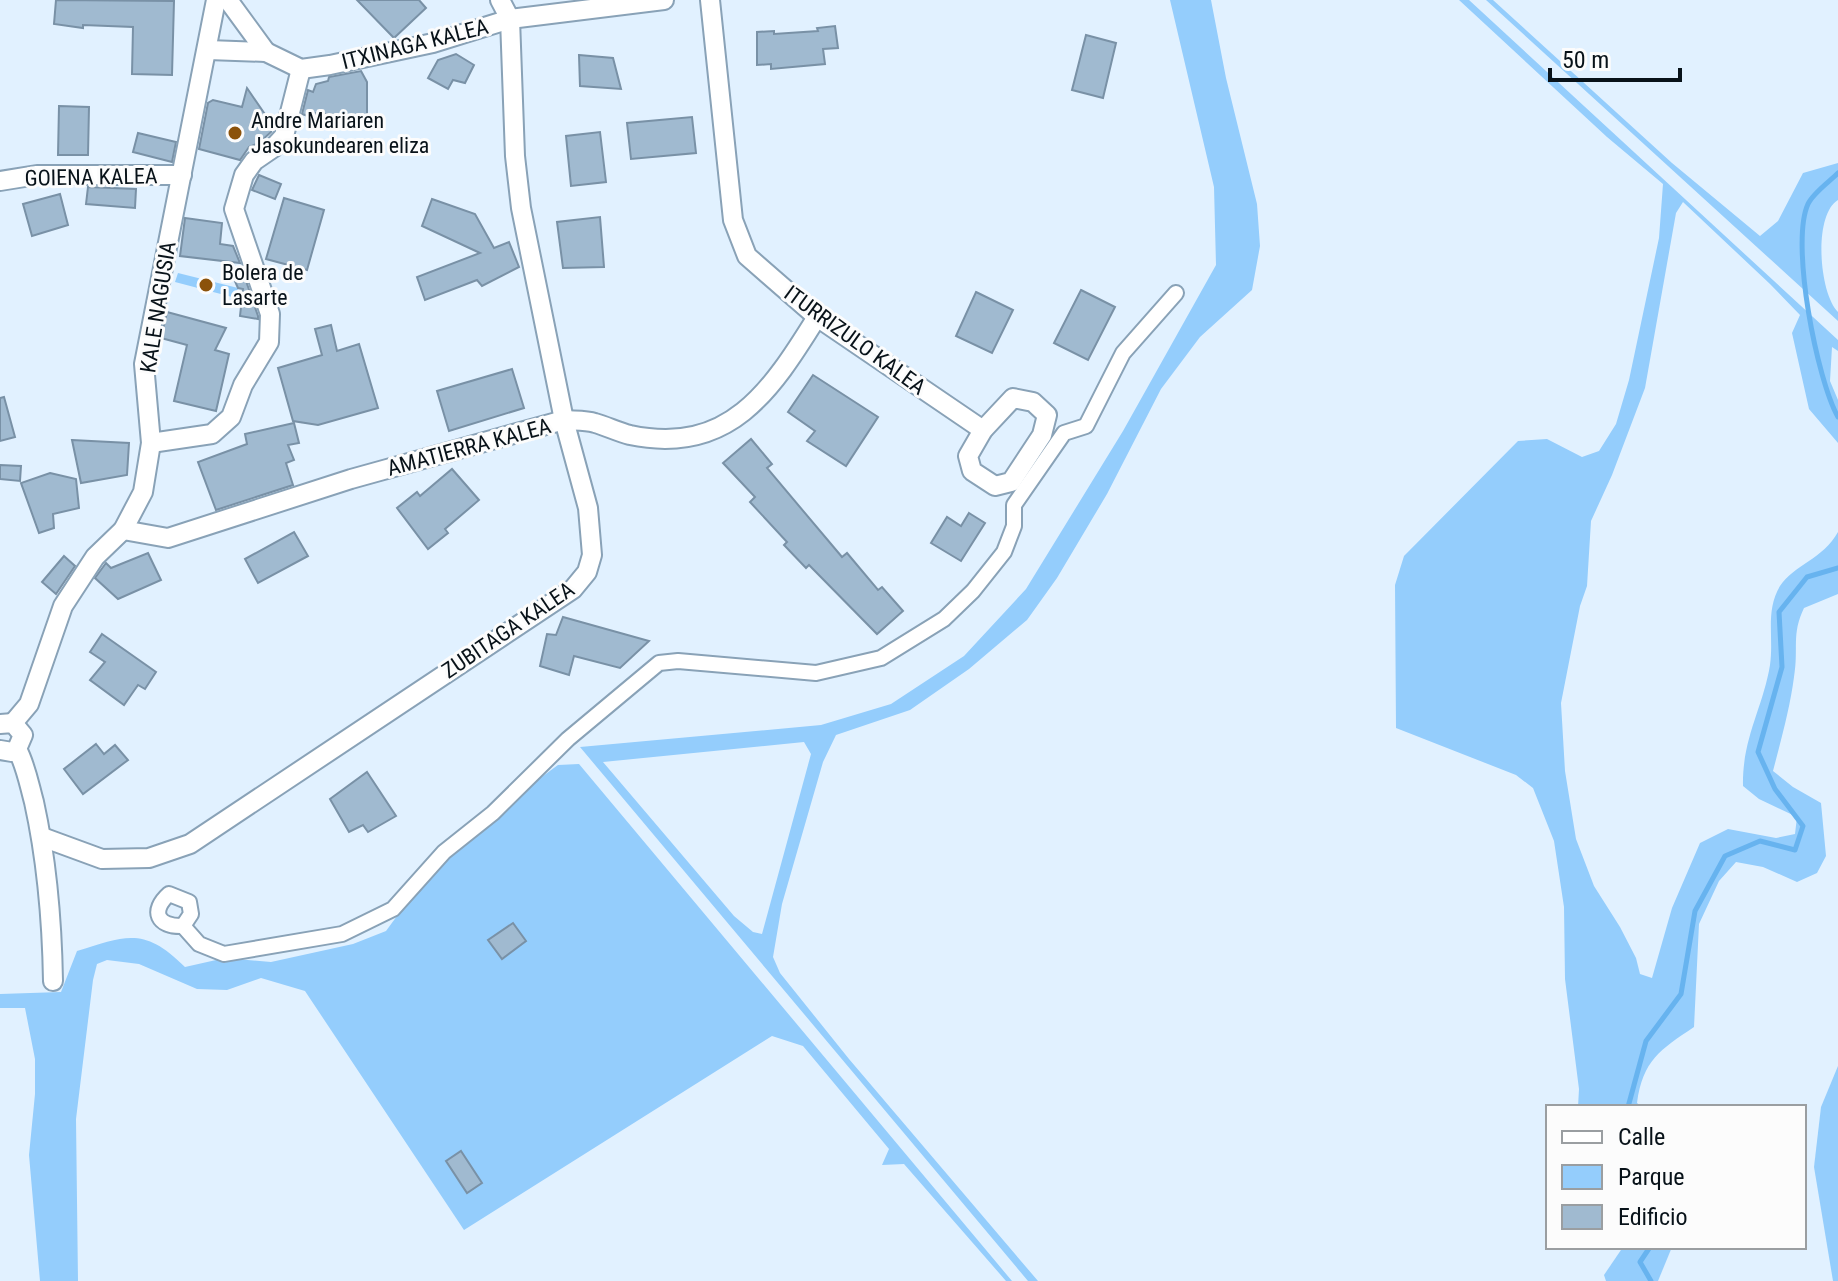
<svg xmlns="http://www.w3.org/2000/svg" width="1838" height="1281" font-family="'Roboto Condensed',sans-serif">
  <style>
    .green { fill: #94cdfc; fill-rule: evenodd }
    .lines { fill: none; stroke-linecap: round; stroke-linejoin: round }
    .stream { stroke: #67b3ef; stroke-width: 5 }
    .building { fill: #a0bad0; stroke: #7991a6; stroke-width: 2 }
    .pedestrian-casing { stroke: #89a2b7; stroke-width: 18 }
    .minor-casing { stroke: #89a2b7; stroke-width: 22 }
    .pedestrian { stroke: #fff; stroke-width: 14 }
    .minor { stroke: #fff; stroke-width: 18 }
    .poi-dot { fill: #8b520a; stroke: #fcfcfc; stroke-width: 3 }
    .labels { text-anchor: middle; dominant-baseline: central; stroke-width: 6; stroke-linejoin: round; paint-order: stroke }
    .street-label { font-size: 22px; fill: #081219; stroke: #fcfcfc }
    .poi-label { font-size: 22px; fill: #081219; stroke: #fcfcfc; text-anchor: start }
  </style>
  <rect width="100%" height="100%" fill="#e1f1ff"/>
  <g class="green">
    <path d="M1170 0H1211L1226 78 1257 204 1260 246 1252 290 1200 337 1161 389 1107 494 1057 578 1027 620 969 669 910 710 836 735 823 762 782 904 773 957 780 973 849 1059 1038 1281H1028L580 747 821 725 891 704 964 656 1026 589 1123 431 1216 265 1214 187ZM804 742 811 754 762 934 753 932 734 916 603 762Z"/>
    <path d="M1459 0H1469L1838 340V351L1832 347 1830 381 1838 400V443L1809 409 1792 333 1800 315 1770 284 1683 202 1676 213 1645 388 1612 475 1591 521 1587 586 1580 606 1561 703 1565 771 1576 839 1594 886 1620 927 1636 958 1640 974 1652 978 1672 908 1700 843 1728 829 1776 838 1795 834 1797 817 1759 799 1743 786C1742 738 1763 708 1770 665 1774 637 1765 611 1780 586 1794 565 1823 559 1838 532V594L1804 608C1791 635 1799 648 1794 677 1790 708 1781 740 1773 771L1793 787 1821 803 1826 856 1817 873 1797 882 1763 867 1736 862 1719 881 1699 924 1694 1027C1660 1050 1643 1060 1637 1103L1642 1107H1578L1579 1089 1565 979 1564 907 1554 841 1533 788 1516 775 1396 728 1395 585 1404 556 1518 441 1547 439 1582 457 1599 451 1616 424 1629 380 1659 238 1663 184 1607 137Z"/>
    <path d="M1486 0H1493L1672 163 1760 236 1778 221 1803 173 1838 163V200C1813 215 1819 293 1838 312V321Z"/>
    <path d="M178 273 238 288 236 298 175 282Z"/>
    <path d="M579 764 1012 1281H1006L904 1164 882 1165 889 1149 803 1046 772 1036 464 1230 305 991 261 978 227 990 197 989 139 964 107 960 97 964 93 980 76 1119 78 1281H40L29 1155 35 1094V1059L25 1008H0V994L61 992 77 951C127 935 145 927 185 967L225 958 271 962 353 944 386 931 416 890 517 795 558 765Z"/>
    <path d="M1838 1066V1281H1833L1814 1167 1821 1107Z"/>
    <path d="M1623 1247H1672L1658 1281H1606L1604 1275Z"/>
  </g>
  <g class="lines">
    <g class="stream">
      <path d="M1838 173C1829 182 1813 193 1808 204 1790 243 1817 380 1838 417"/>
      <path d="M1628 1107 1646 1041 1681 994 1695 911 1725 856 1760 841 1795 850 1803 826 1775 789 1758 752 1782 667 1779 612 1807 577 1838 568"/>
      <path d="M1650 1247 1640 1262 1651 1281"/>
    </g>
  </g>
  <g class="building">
    <path d="M56 0 174 1 172 75 132 74 133 27 83 25V28L54 24Z"/>
    <path d="M357 0H419L426 8 394 38Z"/>
    <path d="M835 26 838 48 823 49 825 64 771 69V64L757 65V32L774 31V34L818 31 817 28Z"/>
    <path d="M1086 35 1116 43 1103 98 1072 90Z"/>
    <path d="M456 54 474 65 465 83 453 80 448 89 428 78 438 60Z"/>
    <path d="M579 55 613 58 621 89 580 86Z"/>
    <path d="M361 71 367 82V124H345V116L316 113 314 118 302 114 308 90 313 92 316 84 328 81 329 77Z"/>
    <path d="M247 88 273 126 271 132 259 143 249 147 240 160 199 149 208 103 213 100 242 107Z"/>
    <path d="M59 106 89 107 88 155H58Z"/>
    <path d="M692 117 696 153 631 159 627 123Z"/>
    <path d="M600 132 606 182 571 186 566 136Z"/>
    <path d="M138 133 176 142 172 162 133 152Z"/>
    <path d="M259 175 281 184 275 199 252 190Z"/>
    <path d="M88 187 136 189 135 208 86 204Z"/>
    <path d="M60 194 68 225 32 236 23 204Z"/>
    <path d="M284 198 324 210 307 270 266 259Z"/>
    <path d="M432 199 475 214 494 248 509 242 519 267 482 286 477 280 425 300 417 277 480 253 422 226Z"/>
    <path d="M600 217 604 267 563 268 557 222Z"/>
    <path d="M185 218 222 223 220 244 233 246 240 263 180 256Z"/>
    <path d="M244 275 258 316V319L240 316 243 289 238 288 234 279Z"/>
    <path d="M1081 290 1115 307 1088 360 1054 343Z"/>
    <path d="M976 292 1013 310 992 353 956 336Z"/>
    <path d="M167 312 226 328 215 350 229 354 216 411 174 401 187 345 161 338Z"/>
    <path d="M331 325 337 351 359 344 378 408 318 425 293 421 278 368 322 355 315 329Z"/>
    <path d="M512 369 524 408 449 431 437 391Z"/>
    <path d="M813 375 878 417 846 466 807 441 815 431 788 412Z"/>
    <path d="M4 397 15 437 0 441V398Z"/>
    <path d="M294 423 299 443 288 445 294 460 286 463 293 485 216 510 198 462 247 444 245 434Z"/>
    <path d="M751 439 772 464 767 468 842 557 847 553 878 590 882 587 903 611 877 634 809 565 806 568 784 545 787 542 750 502 755 497 723 463Z"/>
    <path d="M72 440 129 443 127 475 81 483Z"/>
    <path d="M0 465 21 466 20 481 0 479Z"/>
    <path d="M452 469 479 500 445 529 448 533 428 549 397 508 417 492 420 496Z"/>
    <path d="M50 473 76 479 79 508 53 514 54 528 39 533 21 483Z"/>
    <path d="M969 513 985 523 961 561 931 543 947 517 961 526Z"/>
    <path d="M294 532 308 556 258 583 245 559Z"/>
    <path d="M148 553 161 580 118 599 95 578 106 563 111 568Z"/>
    <path d="M64 556 75 566 56 594 42 582Z"/>
    <path d="M563 617 649 641 620 668 574 656 569 675 540 666 547 634 556 635Z"/>
    <path d="M102 634 156 672 145 689 138 685 124 705 90 680 105 662 90 652Z"/>
    <path d="M96 744 104 754 115 745 128 760 83 794 64 769Z"/>
    <path d="M367 772 396 816 368 832 363 825 349 832 330 799Z"/>
    <path d="M513 923 526 941 502 959 488 940Z"/>
    <path d="M461 1151 482 1183 467 1193 446 1161Z"/>
  </g>
  <g class="lines">
    <g class="pedestrian-casing">
      <path id="pedestrian" d="M183 926 191 914 189 902 169 894C150 911 157 927 183 926L199 944 224 954 342 934 393 909 444 852 493 813 568 739 659 663 678 661 816 673 881 658 944 619 973 591 1004 552 1014 526V505L1064 433 1086 426 1123 353 1176 293"/>
    </g>
    <g class="minor-casing">
      <g id="minor">
        <path d="M228 0 266 52"/>
        <path d="M710 0 733 220 747 256 817 317 983 430"/>
        <path d="M208 50 266 52 301 69 330 65 433 43 510 19 664 0"/>
        <path d="M0 181 37 175H182"/>
        <path d="M1013 398 1033 402 1047 415 1042 435 1011 482 995 486 972 471 968 456 983 430Z"/>
        <path d="M151 443 212 434 231 417 243 385 269 342 270 314 234 209 244 175 254 161 273 148 284 136 301 69"/>
        <path d="M123 530 168 538 351 479 564 420C574 421 585 420 595 423 606 426 618 432 630 435 729 456 771 391 817 317"/>
        <path d="M13 723 29 704 63 606 95 557 123 530 143 492 151 443 144 364 216 0"/>
        <path d="M0 724 13 723 23 735 17 749 12 752 0 750"/>
        <path d="M17 749C26 766 29 784 34 802 47 861 52 921 53 981"/>
        <path d="M42 837 102 859 149 858 190 844 573 589 587 572 592 555 588 508 564 420 521 208 515 156 510 19 500 0"/>
      </g>
    </g>
    <use href="#pedestrian" class="pedestrian"/>
    <use href="#minor" class="minor"/>
  </g>
  <g class="poi-dot">
    <circle cx="235" cy="133" r="8"/>
    <circle cx="206" cy="285" r="8"/>
  </g>
  <g class="labels">
    <g class="street-label">
      <text transform="translate(415 44) rotate(-14)">ITXINAGA KALEA</text>
      <text transform="translate(91 177) rotate(-1)">GOIENA KALEA</text>
      <text transform="translate(158 307) rotate(-81)">KALE NAGUSIA</text>
      <text transform="translate(855 340) rotate(36)">ITURRIZULO KALEA</text>
      <text transform="translate(469 447) rotate(-15)">AMATIERRA KALEA</text>
      <text transform="translate(508 630) rotate(-34)">ZUBITAGA KALEA</text>
    </g>
    <g class="poi-label">
      <text x="251" y="120">Andre Mariaren<tspan x="251" dy="25">Jasokundearen eliza</tspan></text>
      <text x="222" y="272">Bolera de<tspan x="222" dy="25">Lasarte</tspan></text>
    </g>
  </g>
  <rect x="1546" y="1105" width="260" height="144" fill="#fcfcfc" stroke="#9a9ea1" stroke-width="2"/>
  <rect x="1562" y="1131" width="40" height="12" fill="#ffffff" stroke="#9a9ea1" stroke-width="2"/>
  <text x="1618" y="1145" font-size="24" fill="#081219">Calle</text>
  <rect x="1562" y="1165" width="40" height="24" fill="#94cdfc" stroke="#9a9ea1" stroke-width="2"/>
  <text x="1618" y="1185" font-size="24" fill="#081219">Parque</text>
  <rect x="1562" y="1205" width="40" height="24" fill="#a0bad0" stroke="#9a9ea1" stroke-width="2"/>
  <text x="1618" y="1225" font-size="24" fill="#081219">Edificio</text>
  <path d="M1550 68v12h130v-12" fill="none" stroke="#081219" stroke-width="4"/>
  <text x="1562" y="68" font-size="24" fill="#081219" stroke="#fcfcfc" stroke-width="6" paint-order="stroke">50 m</text>
</svg>
